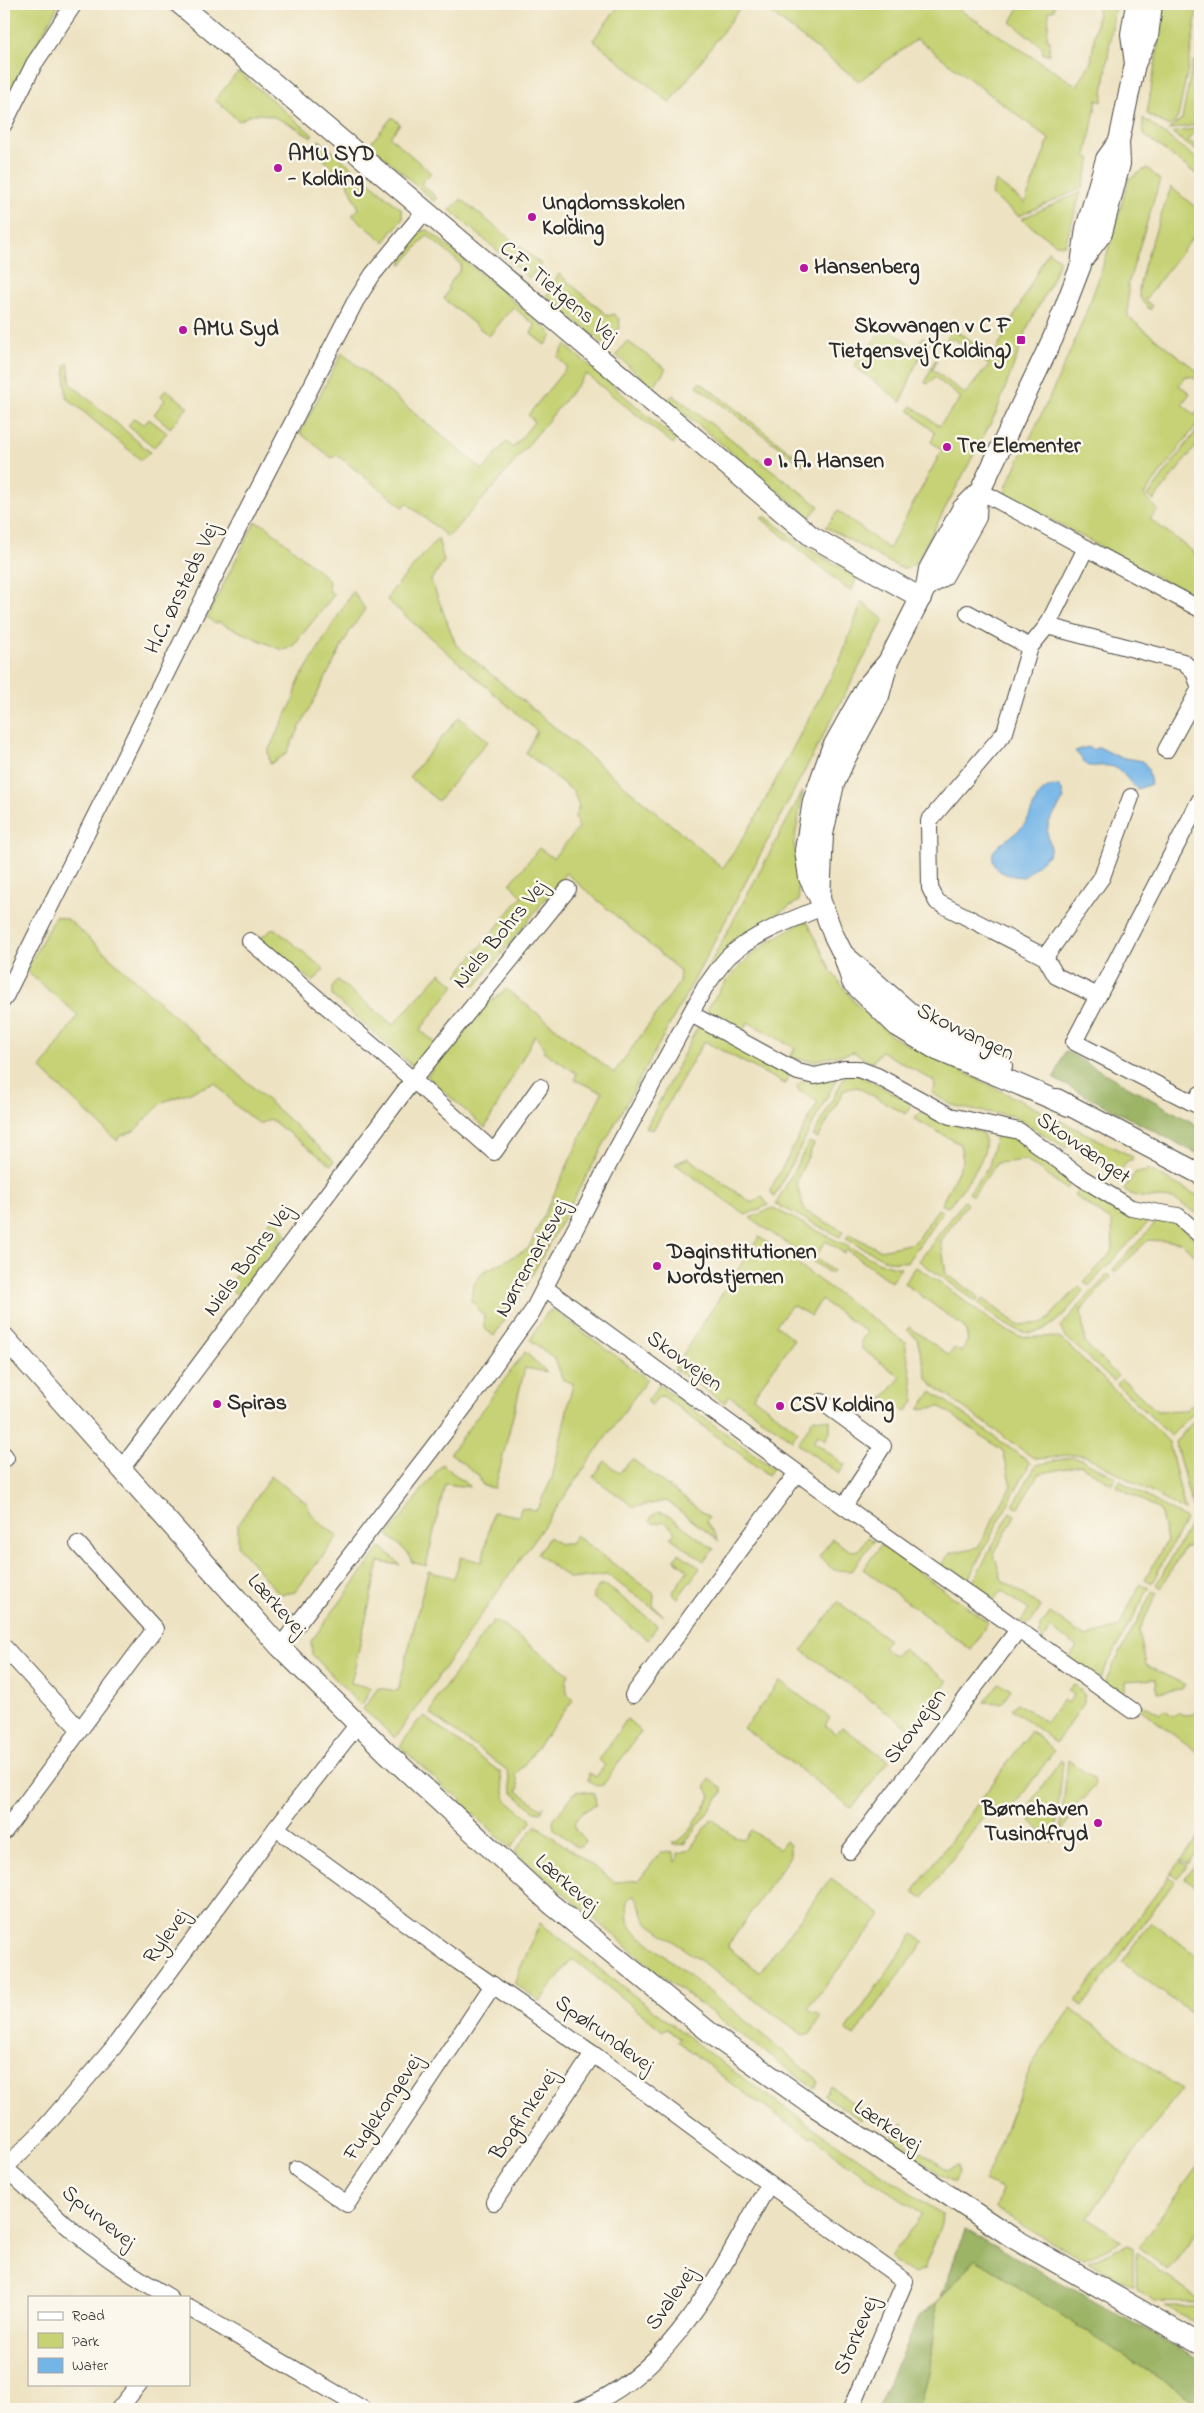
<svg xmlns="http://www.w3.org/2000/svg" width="1204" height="2413" font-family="'Indie Flower',sans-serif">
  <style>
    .green { fill: #c6d274; stroke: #787e50 }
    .forest { fill: #9cb466; stroke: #647048 }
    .water { fill: #74b5e8; stroke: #50708a }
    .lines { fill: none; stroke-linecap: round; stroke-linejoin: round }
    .minor-casing { stroke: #484642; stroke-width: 18 }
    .tertiary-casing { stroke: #484642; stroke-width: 22 }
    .minor { stroke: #fff; stroke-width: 16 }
    .tertiary { stroke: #fff; stroke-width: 20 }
    .poi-dot { fill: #b5179e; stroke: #fbf7ec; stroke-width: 2 }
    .labels { text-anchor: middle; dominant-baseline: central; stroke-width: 5; stroke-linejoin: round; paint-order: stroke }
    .poi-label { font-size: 22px; font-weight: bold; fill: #2b2b2b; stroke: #fbf7ec; text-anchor: start }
    .street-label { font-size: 22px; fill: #2b2b2b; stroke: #fbf7ec }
  </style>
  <rect width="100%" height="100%" fill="#fbf7ec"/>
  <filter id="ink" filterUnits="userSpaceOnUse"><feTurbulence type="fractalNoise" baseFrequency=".02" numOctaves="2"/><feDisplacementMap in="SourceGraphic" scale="10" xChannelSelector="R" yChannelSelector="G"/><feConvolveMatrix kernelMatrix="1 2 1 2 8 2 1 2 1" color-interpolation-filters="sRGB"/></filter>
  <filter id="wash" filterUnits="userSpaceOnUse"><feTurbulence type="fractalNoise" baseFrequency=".0096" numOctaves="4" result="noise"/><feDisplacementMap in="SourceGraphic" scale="20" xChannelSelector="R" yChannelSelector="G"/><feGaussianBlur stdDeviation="1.12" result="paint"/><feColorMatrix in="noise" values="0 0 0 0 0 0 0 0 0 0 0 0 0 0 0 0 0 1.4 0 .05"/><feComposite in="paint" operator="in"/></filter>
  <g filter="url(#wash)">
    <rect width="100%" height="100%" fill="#ede2c1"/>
    <g class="green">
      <path d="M4 4H59L4 103Z"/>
      <path d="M613 4H743L670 103 593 40 617 8Z"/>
      <path d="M759 4H951L1077 86 1091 62 1099 4H1115L1102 102 1097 100 1086 156 1091 159 1082 188 1019 216 1016 214 991 195 996 181 1025 203 1049 139 917 39 859 81Z"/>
      <path d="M1021 4H1055L1054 10 1049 11 1047 39 1050 40 1049 54H1043L1042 47 1011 22Z"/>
      <path d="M1165 4H1198L1189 63 1178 117 1174 123 1169 126 1147 114Z"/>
      <path d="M1193 61 1200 66V124L1168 130 1182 119Z"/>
      <path d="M237 73H240L313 135 311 137C295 127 274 113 254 114 249 115 244 119 239 121L215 100Z"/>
      <path d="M392 117 400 124 390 137 431 173 421 183 437 198 434 201 370 144Z"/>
      <path d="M1143 118 1200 161V177L1143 134Z"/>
      <path d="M1198 128 1188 140 1200 149V154L1172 133Z"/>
      <path d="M319 140 401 209 403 218 384 242 352 215 359 209 344 174 341 171 337 173 314 149Z"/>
      <path d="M1147 168 1160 180 1128 284V317L1200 373V384L1193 377 1186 376 1179 385 1190 393 1182 404 1195 415 1200 408V420L1144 495 1158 510 1150 519 1200 557V600L1005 495 1007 485C1041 416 1075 347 1100 275 1111 243 1119 211 1129 179Z"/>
      <path d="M1171 187 1200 211V228L1145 300 1152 306 1150 310C1145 305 1140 300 1139 293 1138 275 1164 209 1171 187Z"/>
      <path d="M1081 192 1065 245 1056 244 1021 219Z"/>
      <path d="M461 199 541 264 529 278 450 210Z"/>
      <path d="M428 230 549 331 552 336 545 345 531 334 535 325 513 307 489 336 444 299 449 289 447 287 460 270 461 264 427 235 402 265 400 255 421 231Z"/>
      <path d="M1048 251 1060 260 1048 289 1029 324 996 413 916 563 907 569 898 567 826 527 838 511 889 549 942 450 931 442 935 433 909 410 912 406 939 426 961 398 935 377 928 384 925 383 935 360 937 361 932 369 965 394 989 365 953 338 946 347 944 346 952 328 993 357Z"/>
      <path d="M559 274 608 316 614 314 619 319 620 327 605 345 546 296Z"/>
      <path d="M885 326 915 348 923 337 929 342 916 364 901 402 854 366Z"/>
      <path d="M627 341 666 369 653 387 616 355Z"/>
      <path d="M565 345 676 440 673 444 586 374 498 482 448 537 407 503 403 507 337 455 332 458 300 433 342 353 483 470 506 442 513 448 534 422 528 415 567 367 558 357Z"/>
      <path d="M68 363 71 384 150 452 141 460 66 397 65 366Z"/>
      <path d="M700 382 805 463 803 465 697 386Z"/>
      <path d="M166 389 188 407 170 428 154 414 165 400 161 396Z"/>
      <path d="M673 395 819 506 810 517 668 400Z"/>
      <path d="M134 418 144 425 149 419 167 433 154 447 128 426Z"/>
      <path d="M1200 426V441L1154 500 1148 496Z"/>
      <path d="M766 517 804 546 857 577 851 592 761 518Z"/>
      <path d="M255 522 265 525 328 579 330 592 334 595 292 647 282 650 218 622 215 624 207 617Z"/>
      <path d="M438 538 444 561 431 580 456 645 723 868 755 819 841 658 862 602 884 620 693 982 527 1284 494 1336 484 1328V1316L471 1300 473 1286 483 1272 528 1249 602 1092 575 1080 576 1073 543 1051 545 1048 535 1035 485 1128 427 1076 487 996 493 1000 506 989 614 1073 679 983 680 971 566 873 476 986 457 975 522 896 510 884 539 848 553 858 578 829 575 816 579 807 574 792 526 753 537 731 387 600 391 592Z"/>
      <path d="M353 591 365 609 350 631 286 754 270 764 268 751 294 699 298 682Z"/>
      <path d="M459 717 488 741 438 801 409 777Z"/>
      <path d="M803 791 794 843 799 901 753 928 728 950 703 982 704 975Z"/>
      <path d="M55 916 69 920 334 1161 331 1165 270 1119 259 1124 235 1105 215 1083 163 1102 134 1131 120 1136 117 1141 41 1069 78 1015 26 971Z"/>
      <path d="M804 922 808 923 831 971 856 1004 893 1037 1133 1157 1131 1161 1129 1159 1119 1173 1072 1141 1066 1148 1013 1116 972 1110 952 1105 932 1093 935 1087 934 1081 881 1051 872 1063 854 1052 813 1061 790 1058 795 1048 748 1022 742 1033 711 1015 707 1010C732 967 760 944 804 922Z"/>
      <path d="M274 928 324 969 313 982 259 939Z"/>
      <path d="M440 973 455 985 420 1030 436 1043 417 1070 332 996V987L337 980 393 1025Z"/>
      <path d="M705 1026 790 1072 785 1084 704 1041 653 1130 646 1128 697 1028Z"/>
      <path d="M853 1072 909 1102 910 1107 906 1114 857 1087 844 1090 818 1139 813 1136 846 1074Z"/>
      <path d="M835 1077 836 1080 774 1197 770 1190 818 1102 799 1091 797 1086C805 1075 823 1078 835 1077Z"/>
      <path d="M923 1110 958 1126 981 1132C998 1151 959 1192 948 1207L941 1205 963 1161 960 1144 914 1119Z"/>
      <path d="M997 1131 1009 1132 1072 1183 1066 1189 1026 1160 997 1163 973 1196 969 1193 989 1166Z"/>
      <path d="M809 1142 814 1144 796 1182 805 1211 843 1231 840 1237 776 1204Z"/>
      <path d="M688 1158 752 1203 762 1196 768 1205 746 1215 675 1164Z"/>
      <path d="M1148 1169 1200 1197V1215L1174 1199 1140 1197 1126 1192 1124 1189 1136 1172H1145Z"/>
      <path d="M1081 1186 1155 1215 1089 1286 1084 1282 1113 1251 1112 1222 1074 1195Z"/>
      <path d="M964 1201 967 1204 941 1241 946 1274 978 1296 977 1302 919 1261Z"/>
      <path d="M773 1208 880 1263 901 1268 891 1282 847 1250 844 1253 826 1241 815 1258 833 1271 831 1274 750 1218Z"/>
      <path d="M938 1209 943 1212 907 1262 887 1261 846 1239 849 1234 880 1250 914 1243Z"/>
      <path d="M274 1215 286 1233 238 1295 228 1287Z"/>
      <path d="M1162 1216 1179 1224 1200 1244V1260L1181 1242 1148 1240 1115 1272 1112 1270Z"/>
      <path d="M759 1237 905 1342 915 1400 906 1412 895 1403 888 1413 881 1401 901 1377 862 1349 861 1341 867 1332 821 1300 811 1316 792 1305 776 1325 794 1340 753 1397 798 1431 792 1440 730 1396 724 1403 674 1368Z"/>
      <path d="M916 1267C950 1286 977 1315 1011 1333 1028 1342 1046 1332 1063 1340L1169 1442 1185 1511 1086 1456C1067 1450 1049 1463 1032 1457L931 1384 927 1378 917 1338 907 1330 909 1327 949 1355 954 1348 961 1352 968 1340 965 1328 904 1283Z"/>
      <path d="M1108 1274 1111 1277 1081 1310 1085 1343 1118 1376 1113 1381 1064 1335 1060 1327Z"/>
      <path d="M1079 1286 1084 1291C1067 1310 1045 1344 1014 1329 1002 1323 990 1312 979 1304L982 1299 985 1300 1018 1325 1044 1323Z"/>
      <path d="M552 1309 647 1379 395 1738 363 1709 378 1688 398 1691 428 1571 454 1578 461 1557 482 1562 493 1512 519 1516 521 1508 537 1510 552 1478 573 1383 563 1380 555 1359 530 1340 547 1313Z"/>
      <path d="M525 1352 547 1372 525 1368 495 1488 483 1486 478 1475 450 1453Z"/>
      <path d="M1122 1379 1157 1411 1186 1410 1200 1396V1406L1171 1436 1117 1384Z"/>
      <path d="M659 1385 773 1468 768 1475 663 1396 658 1397 652 1405 647 1402Z"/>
      <path d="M932 1391 1030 1463 966 1583 941 1565 950 1553 978 1547 1011 1486 1003 1451 941 1407 919 1409Z"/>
      <path d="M1200 1414V1422L1195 1427 1194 1460 1200 1467V1520L1194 1514 1175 1442Z"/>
      <path d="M814 1418 830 1420V1431L825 1440 818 1435 813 1441 845 1465 839 1474 798 1444Z"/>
      <path d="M1072 1457 1081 1459 1116 1478 1112 1484 1081 1465 1038 1474 1019 1508 1013 1506 1036 1465Z"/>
      <path d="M632 1459 709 1517 706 1521 719 1541 667 1501 634 1507 593 1477 605 1461 619 1473Z"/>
      <path d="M442 1464 470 1487 445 1484 426 1566 412 1562 408 1553 388 1535Z"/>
      <path d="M271 1476 307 1503C310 1519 326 1527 338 1536L295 1592 280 1595 238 1547V1524Z"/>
      <path d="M1120 1481 1186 1519 1152 1583 1145 1579 1167 1540 1160 1510 1117 1486Z"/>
      <path d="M658 1512 666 1514 714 1549 704 1561 671 1538 675 1532 664 1521 654 1524 650 1520 653 1515Z"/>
      <path d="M1010 1512 1015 1515 994 1554 1002 1580 1041 1607 1032 1621 1027 1624 1020 1622 1029 1610 1001 1591 992 1603 971 1586Z"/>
      <path d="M1192 1522 1200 1526V1544L1184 1548 1161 1588 1156 1585Z"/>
      <path d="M575 1535 654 1594 653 1605 664 1616 607 1575 570 1579 537 1554 549 1537 559 1544H570Z"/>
      <path d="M868 1537 874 1541 851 1571 834 1570 819 1557 832 1539 851 1551 859 1550Z"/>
      <path d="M881 1545 988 1622 971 1650 863 1569Z"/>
      <path d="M381 1547 395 1559 400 1565 379 1562 351 1683 371 1688 363 1703 359 1704 312 1654 311 1641Z"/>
      <path d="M679 1553 700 1568 677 1599 672 1593 688 1570 674 1559Z"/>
      <path d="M1140 1584 1149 1588 1099 1680 1069 1659 1077 1646 1050 1628 1043 1640 1039 1633 1040 1627 1050 1613 1085 1637 1119 1627Z"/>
      <path d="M599 1586H607L656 1624 657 1626 648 1640 594 1599 593 1594Z"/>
      <path d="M1153 1591 1157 1593 1139 1631 1146 1665 1185 1685 1182 1689 1157 1692 1156 1679 1125 1681V1694H1122L1104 1683Z"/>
      <path d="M838 1602 889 1640 883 1646 893 1656 903 1649 948 1681 910 1729 802 1650Z"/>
      <path d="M493 1621 498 1622 569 1674 566 1680 567 1694 573 1700 516 1775 519 1788 517 1791 542 1809 544 1806 541 1812 535 1811 513 1793 507 1770 432 1715 431 1712 437 1698Z"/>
      <path d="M780 1681 830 1718 825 1725 836 1734 842 1727 889 1761 852 1808 744 1728Z"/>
      <path d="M999 1683 1011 1690 1002 1703 984 1702Z"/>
      <path d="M1074 1684 1084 1694V1703L1056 1743 1012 1709 1017 1703 1046 1722 1063 1700 1068 1703 1074 1695 1068 1690Z"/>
      <path d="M1200 1702V1754L1136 1706 1140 1703 1160 1714 1165 1710 1173 1716 1177 1712 1184 1715 1194 1714Z"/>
      <path d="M425 1717 500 1772 506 1800 530 1819 531 1822 511 1848 459 1801 461 1799 453 1792 451 1794 400 1746 418 1721Z"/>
      <path d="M627 1719 641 1731 603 1785 597 1786 588 1780 589 1773 596 1777 605 1765 599 1760Z"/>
      <path d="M1031 1731 1054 1751 1006 1817 991 1807 923 1898 913 1892Z"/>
      <path d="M1061 1760 1063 1762 1055 1839 1052 1842 1031 1822 1027 1809Z"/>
      <path d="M1068 1760 1094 1779 1095 1785 1084 1799H1081L1075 1806 1077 1808 1060 1833Z"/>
      <path d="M710 1779 722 1788V1793L684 1844 674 1845 672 1843C686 1844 704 1807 711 1796L705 1787Z"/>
      <path d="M582 1791 595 1794 596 1805C585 1810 572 1817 576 1831L586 1840 582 1845 577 1847 554 1829 553 1821 575 1792Z"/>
      <path d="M712 1819 734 1837 744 1839 751 1830 779 1849 785 1841 790 1845V1856L727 1947 760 1972 831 1878 881 1915 808 2008 814 2014 816 2013 821 2017 811 2033 803 2035 648 1923 644 1918 637 1898 632 1896 627 1901 628 1921 633 1930 816 2078 818 2082 815 2089 661 1975 515 1852 535 1826H537L615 1882 639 1880 661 1852 674 1853 675 1862 678 1860V1853L689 1850Z"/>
      <path d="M1200 1835V1848L1188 1864 1182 1860 1181 1862 1187 1866 1177 1878 1172 1874 1169 1877 1175 1881 1083 2006 1076 2001Z"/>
      <path d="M1200 1859V1889L1185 1878Z"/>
      <path d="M1151 1922 1200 1958V2020L1122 1962Z"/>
      <path d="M540 1923 718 2060 802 2120 942 2214 941 2224 924 2270 913 2274 890 2258 922 2214 844 2162 813 2136 810 2138 733 2085 678 2041 680 2038 666 2028 663 2031 572 1958 540 2001 514 1983Z"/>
      <path d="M913 1934 924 1942 854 2036 846 2031Z"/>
      <path d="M1071 2009 1181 2089 1088 2217 1121 2241 1085 2259 1030 2230 996 2208 1002 2189 985 2181 1032 2064Z"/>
      <path d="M831 2086 864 2112 861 2120 824 2095Z"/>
      <path d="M903 2123 904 2137 907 2143 948 2170 958 2166 959 2174 954 2183 890 2141Z"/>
      <path d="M1200 2163V2228L1168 2270 1138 2248Z"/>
      <path d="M1127 2244 1133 2248V2287L1088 2262Z"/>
      <path d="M1136 2253 1200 2301V2302L1154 2301 1137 2289Z"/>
      <path d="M975 2259 1200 2405V2409H919L932 2355 937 2303Z"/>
      <path d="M1165 2306H1200V2324Z"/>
    </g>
    <g class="forest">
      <path d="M1065 1051 1197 1125 1200 1118V1155L1054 1079Z"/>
      <path d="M965 2229 1200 2360V2405L975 2259 941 2297Z"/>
      <path d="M937 2303 932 2355 919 2409H877L919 2315Z"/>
    </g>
    <g class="water">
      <path d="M1088 747 1092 750 1099 747 1119 757 1143 761 1148 769 1151 784 1138 789C1127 783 1123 767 1109 766 1102 765 1095 767 1088 766L1075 751Z"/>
      <path d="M1058 786 1062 791 1064 799 1049 822 1047 832 1051 848 1049 854 1024 877C1007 876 990 872 993 852 1001 841 1014 836 1023 826 1036 811 1033 787 1058 786Z"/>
    </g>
  </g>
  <g filter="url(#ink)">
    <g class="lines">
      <g class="minor-casing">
        <g id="minor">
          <path d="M4 124 34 64 74 4"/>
          <path d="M980 491 1200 609"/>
          <path d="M1086 548 1047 626 1030 647 1005 732 929 821 930 888 937 902 1045 957 1056 976 1098 996"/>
          <path d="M968 613 1030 647"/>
          <path d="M1047 626 1183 662 1194 672 1200 688 1166 750"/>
          <path d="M1200 800 1074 1042 1195 1104 1200 1094"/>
          <path d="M1045 957 1102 877 1131 797"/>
          <path d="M4 999 249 507 355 302 373 274 424 212"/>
          <path d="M691 1014 798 1072 815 1076 844 1069H858L877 1076 950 1116 1019 1131 1082 1178 1131 1208 1178 1216 1200 1235"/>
          <path d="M540 1087 494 1152 413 1080 568 889"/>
          <path d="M545 1288 814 1485 1133 1711"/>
          <path d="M822 1402 883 1446 844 1506"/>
          <path d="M4 1455 6 1458"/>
          <path d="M122 1468 413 1080 250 941"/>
          <path d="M4 1647 79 1729"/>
          <path d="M280 1647 468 1402 532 1312 613 1156 705 987C713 977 720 965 729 956 755 933 791 920 823 907"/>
          <path d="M633 1695 797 1473"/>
          <path d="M276 1828 459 1962 593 2054 769 2184 905 2281 851 2409"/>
          <path d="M4 1832 155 1629 78 1544"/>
          <path d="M850 1851 1018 1630"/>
          <path d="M4 2168C28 2186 48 2210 72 2230 102 2255 135 2277 169 2297"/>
          <path d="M4 2169 39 2134 113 2048 276 1828 358 1724"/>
          <path d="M297 2169 347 2204 493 1985"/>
          <path d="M494 2202 593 2054"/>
          <path d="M189 2308 363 2409"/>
          <path d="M119 2409 139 2384"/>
          <path d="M580 2409C676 2372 721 2267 769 2184"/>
        </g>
      </g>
      <g class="tertiary-casing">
        <g id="tertiary">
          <path d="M180 4 811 536 921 598"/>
          <path d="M1135 64 1131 34 1136 4"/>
          <path d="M1083 259 1102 233 1120 164 1119 141 1135 64 1148 37 1152 4"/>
          <path d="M926 587 943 576 976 517 977 496"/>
          <path d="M887 663 866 687 831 750 813 801 805 850 809 878 820 899 833 934 843 954 852 982 897 1026 937 1050 1069 1106"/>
          <path d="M820 899 823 834 834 784 845 759 879 696 888 662 926 587 929 569 962 509 980 491 1053 338 1081 265 1086 228 1106 159 1119 141"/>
          <path d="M843 954 911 1014 1002 1066"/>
          <path d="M1057 1099 1200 1174"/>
          <path d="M4 1337 280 1647 388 1754 551 1904 718 2039 808 2102 1013 2238 1200 2344"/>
        </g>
      </g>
      <use href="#minor" class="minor"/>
      <use href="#tertiary" class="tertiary"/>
    </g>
  </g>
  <g class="poi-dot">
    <circle cx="278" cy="168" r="5"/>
    <circle cx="532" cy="217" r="5"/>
    <circle cx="804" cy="268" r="5"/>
    <circle cx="183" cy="330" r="5"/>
    <rect x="1016" y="335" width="10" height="10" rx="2.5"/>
    <circle cx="947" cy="447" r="5"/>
    <circle cx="768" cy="462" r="5"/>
    <circle cx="657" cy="1266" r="5"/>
    <circle cx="217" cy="1404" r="5"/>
    <circle cx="780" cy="1406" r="5"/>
    <circle cx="1098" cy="1823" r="5"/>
  </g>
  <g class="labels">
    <g class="poi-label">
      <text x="288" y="155">AMU SYD<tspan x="288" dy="25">- Kolding</tspan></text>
      <text x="542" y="204">Ungdomsskolen<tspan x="542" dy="25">Kolding</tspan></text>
      <text x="814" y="268">Hansenberg</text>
      <text x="1011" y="327" text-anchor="end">Skovvangen v C F<tspan x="1011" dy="25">Tietgensvej (Kolding)</tspan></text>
      <text x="193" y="330">AMU Syd</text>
      <text x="957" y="447">Tre Elementer</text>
      <text x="778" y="462">I. A. Hansen</text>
      <text x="667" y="1253">Daginstitutionen<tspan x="667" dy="25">Nordstjernen</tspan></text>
      <text x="227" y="1404">Spiras</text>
      <text x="790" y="1406">CSV Kolding</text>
      <text x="1088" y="1810" text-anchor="end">Børnehaven<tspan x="1088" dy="25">Tusindfryd</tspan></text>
    </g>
    <g class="street-label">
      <text transform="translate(558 293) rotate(40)">C.F. Tietgens Vej</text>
      <text transform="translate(183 589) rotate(-64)">H.C. Ørsteds Vej</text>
      <text transform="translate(501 935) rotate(-50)">Niels Bohrs Vej</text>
      <text transform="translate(965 1033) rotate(26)">Skovvangen</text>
      <text transform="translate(1083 1149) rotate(35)">Skovvænget</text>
      <text transform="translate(533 1259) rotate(-61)">Nørremarksvej</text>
      <text transform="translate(249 1261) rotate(-53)">Niels Bohrs Vej</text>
      <text transform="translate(684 1362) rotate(36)">Skovvejen</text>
      <text transform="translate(276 1606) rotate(48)">Lærkevej</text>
      <text transform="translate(916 1727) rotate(-53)">Skovvejen</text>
      <text transform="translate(566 1884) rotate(41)">Lærkevej</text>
      <text transform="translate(167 1937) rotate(-54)">Rylevej</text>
      <text transform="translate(604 2035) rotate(36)">Spølrundevej</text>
      <text transform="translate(384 2108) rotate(-56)">Fuglekongevej</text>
      <text transform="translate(525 2115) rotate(-56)">Bogfinkevej</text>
      <text transform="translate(887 2127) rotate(34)">Lærkevej</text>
      <text transform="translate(98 2218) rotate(39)">Spurvevej</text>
      <text transform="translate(672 2299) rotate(-55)">Svalevej</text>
      <text transform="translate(857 2336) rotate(-67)">Storkevej</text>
    </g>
  </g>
  <rect width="1204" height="2413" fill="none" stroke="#fbf7ec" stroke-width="20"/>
  <rect x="28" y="2296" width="162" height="90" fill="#fbf7ec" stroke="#a8a59f"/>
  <rect x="38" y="2312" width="25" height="8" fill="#ffffff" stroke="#a8a59f"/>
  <text x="72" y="2320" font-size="15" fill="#2b2b2b">Road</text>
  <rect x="38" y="2333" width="25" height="15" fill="#c6d274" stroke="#a8a59f"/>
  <text x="72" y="2346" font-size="15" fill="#2b2b2b">Park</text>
  <rect x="38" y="2358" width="25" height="15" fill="#74b5e8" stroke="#a8a59f"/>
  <text x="72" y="2370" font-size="15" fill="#2b2b2b">Water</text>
</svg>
